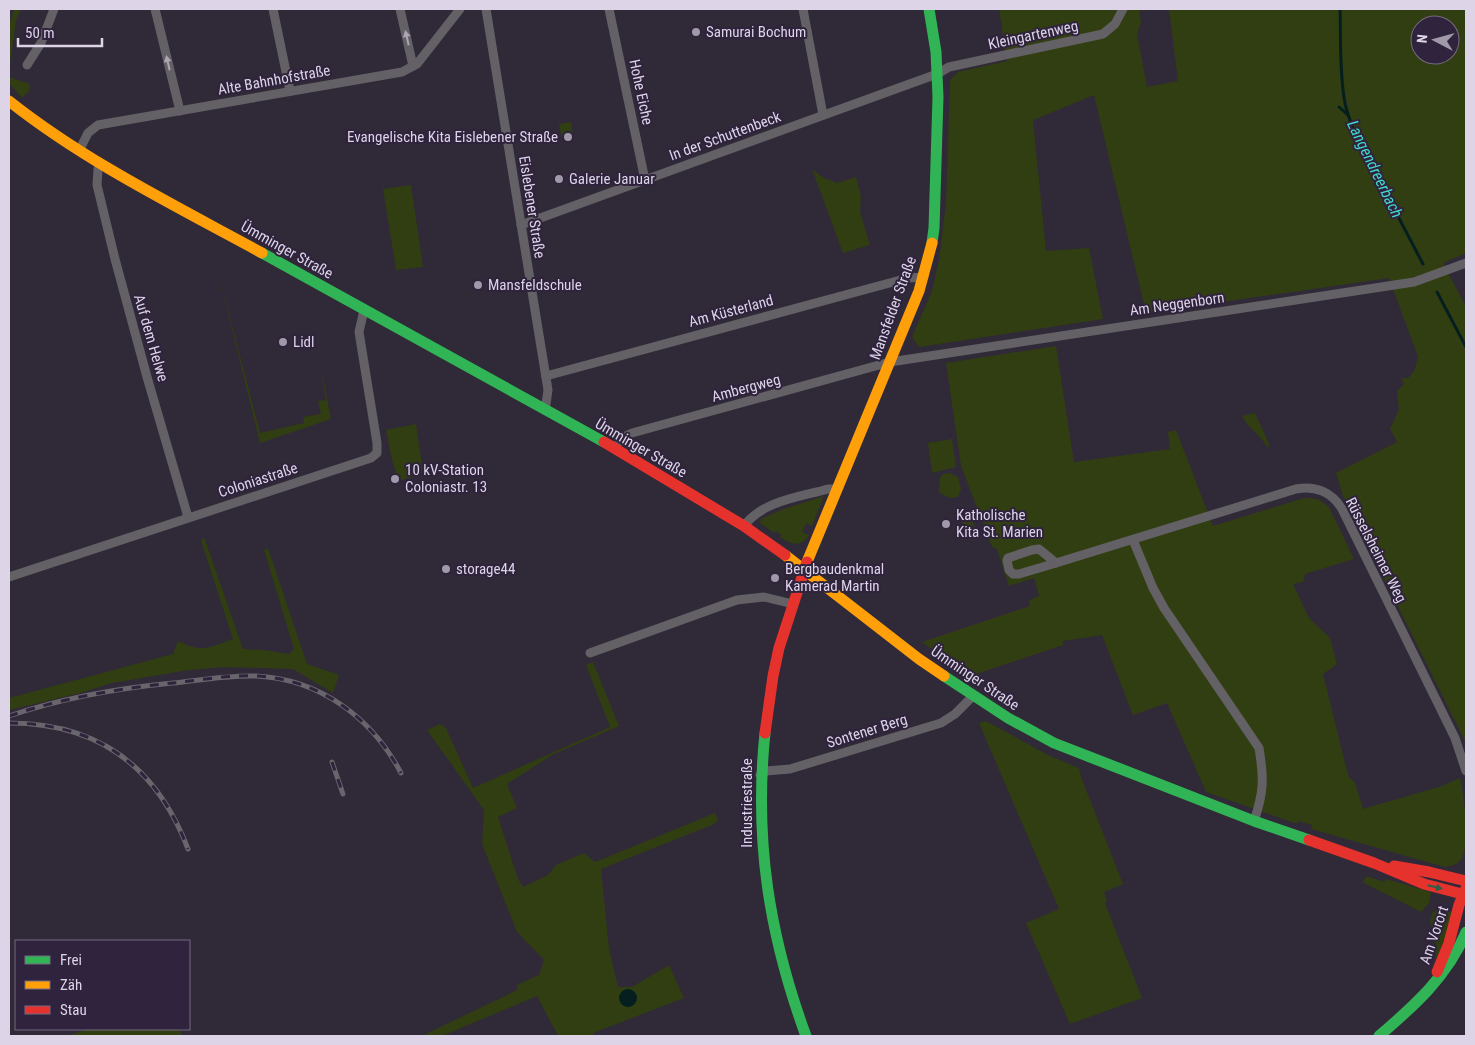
<svg xmlns="http://www.w3.org/2000/svg" width="1475" height="1045" font-family="'Roboto Condensed',sans-serif">
  <style>
    .green { fill: #313e12; fill-rule: evenodd }
    .water { fill: #041f1e }
    .lines { fill: none; stroke-linecap: round; stroke-linejoin: round }
    .stream { stroke: #041f1e; stroke-width: 3 }
    .street { stroke: #636066; stroke-width: 9 }
    .fast { stroke: #30b455; stroke-width: 11 }
    .slow { stroke: #ff9f0a; stroke-width: 11 }
    .jam { stroke: #e5322d; stroke-width: 11 }
    .rail-casing { stroke: #69656d; stroke-width: 5 }
    .rail { stroke: #2f233d; stroke-width: 3; stroke-dasharray: 9; stroke-linecap: butt }
    .oneway { fill: #aca6b3 }
    .oneway2 { fill: #2f5d47 }
    .poi-dot { fill: #a099a9; stroke: #2f233d; stroke-width: 2 }
    .labels { text-anchor: middle; dominant-baseline: central; stroke-width: 4; stroke-linejoin: round; paint-order: stroke }
    .poi-label { font-size: 15px; fill: #ddd5e7; stroke: #2f233d; text-anchor: start }
    .street-label { font-size: 15px; fill: #ddd5e7; stroke: #2f233d }
    .water-label { font-size: 16px; font-style: italic; fill: #41d9c9; stroke: #2f233d }
  </style>
  <rect width="100%" height="100%" fill="#302937"/>
  <g class="green">
    <path d="M14 9H21L16 20 11 58 9 60V25Z"/>
    <path d="M999 9H1150L1139 11 1141 23 1137 34 1147 87 1178 81 1169 9H1466V253L1443 263 1466 307V743L1343 496 1336 473 1397 442 1390 429 1399 409 1397 391 1404 384 1401 378H1408L1414 371 1418 357 1389 278 1146 313 1094 95 1033 120 1046 251 1089 248 1103 319 919 347 912 337 932 291 939 260 946 204 950 80 958 72 1007 61ZM1420 25H1450V55H1420Z"/>
    <path d="M9 77 30 84 29 91 22 98 9 83Z"/>
    <path d="M571 122 573 137 562 139 559 124Z"/>
    <path d="M812 169 822 177 837 183 856 177 861 196 860 212 870 245 843 253Z"/>
    <path d="M411 185 423 267 396 270 383 189Z"/>
    <path d="M216 263 260 433 304 423 303 417 321 414 318 401 326 400 322 377H323L331 419 260 443Z"/>
    <path d="M1056 346 1074 462 1170 449 1168 432 1176 430 1213 526 1304 498 1318 499 1329 507 1354 559 1305 574 1303 582 1293 584 1309 618 1330 638 1337 664 1323 674 1347 771 1349 777 1355 783 1363 809 1442 786 1460 778C1464 797 1470 841 1462 858 1459 864 1451 866 1445 867L1311 829 1312 825 1298 821 1297 824 1206 792 1167 703 1133 715 1102 635 1063 641V645L970 676 922 642 1030 606 1029 600 1039 596 1034 578 1009 586 997 549 992 547 961 466 946 363Z"/>
    <path d="M1255 413 1270 446 1267 447C1260 434 1248 428 1242 416Z"/>
    <path d="M416 424 423 473 399 481 392 461 386 430Z"/>
    <path d="M952 439 956 467 932 473 928 443Z"/>
    <path d="M950 473 958 477 961 489 958 497 950 498 939 493 940 478 943 474Z"/>
    <path d="M824 496 812 526 806 523 802 532 809 535C802 548 790 544 780 537L781 535 776 531 774 533 760 523 761 519 781 510Z"/>
    <path d="M968 510 975 528 972 530 974 533 977 532 979 538 970 539C967 531 964 527 961 519L965 517 963 511Z"/>
    <path d="M204 537 243 649 263 650 289 654 294 649 264 550 268 548 307 664 339 675 333 693 293 669 225 667 189 670 112 683 80 693 9 710V698L173 654 178 641C203 653 208 648 233 639L201 541Z"/>
    <path d="M593 662 619 726 552 755 507 784 517 808 498 817 518 879 523 887 548 875 556 865 584 853 595 862 715 813 718 821 712 825 601 869 609 949 618 987H632L669 965 684 998 593 1033 594 1036H558L537 996 442 1036H422L517 990V985L539 975 544 960 517 932 482 844 484 810 427 730 440 724 446 728 473 788 610 727 586 665Z"/>
    <path d="M986 721 1048 755 1079 768 1081 777 1123 884 1104 892 1107 901 1105 903 1142 998 1070 1024 1026 923 1059 909 979 723Z"/>
    <path d="M1367 876 1384 882 1386 879 1431 892 1429 903 1421 912 1364 883 1363 881Z"/>
    <path d="M1440 909 1439 912 1445 913V910L1452 912 1448 932 1435 962 1436 942 1430 922 1433 912Z"/>
    <path d="M88 1029H179L182 1036H67Z"/>
  </g>
  <circle class="water" cx="628" cy="998" r="9"/>
  <g class="lines">
    <g class="stream">
      <path d="M1340 9C1341 39 1339 72 1345 103 1347 114 1352 125 1356 136L1423 264"/>
      <path d="M1339 107 1348 115"/>
      <path d="M1437 292 1466 347"/>
    </g>
    <g class="street">
      <path d="M155 9 180 111"/>
      <path d="M273 9 290 91"/>
      <path d="M400 9 413 66"/>
      <path d="M486 9 548 390 546 404 543 409"/>
      <path d="M609 9 645 180"/>
      <path d="M803 9 823 115"/>
      <path d="M27 65 41 43 54 9"/>
      <path d="M79 151 88 133 98 125 402 72 417 64 460 9"/>
      <path d="M100 164 98 169 97 185 115 259 147 377 188 517"/>
      <path d="M521 225 937 74 949 67 1103 34 1115 24 1123 9"/>
      <path d="M546 376 908 278 924 277"/>
      <path d="M614 448 622 438 632 433 890 362 1414 282 1466 263"/>
      <path d="M744 526C762 501 800 497 828 489H837"/>
      <path d="M1133 540 1153 588 1164 608 1259 748C1264 778 1264 792 1254 821"/>
      <path d="M1039 549 1056 563 1019 574H1013L1009 570 1007 560 1008 558 1032 550Z"/>
      <path d="M1056 563 1296 489C1315 485 1332 492 1342 509L1455 738 1466 771"/>
      <path d="M9 577 371 458 377 453V443L359 332 364 310"/>
      <path d="M590 653 737 600 764 597 793 604"/>
      <path d="M760 775 766 771 790 769 941 723 955 714 973 696"/>
    </g>
    <g class="fast">
      <path d="M929 9 936 52 938 97 934 228 932 243"/>
      <path d="M262 253 604 442"/>
      <path d="M944 676 1008 718 1054 743 1254 821 1309 840"/>
      <path d="M765 733C754 840 769 935 806 1036"/>
      <path d="M1379 1036C1414 1006 1448 976 1466 932"/>
    </g>
    <g class="slow">
      <path d="M9 101C86 162 176 206 262 253"/>
      <path d="M785 555 919 659 944 676"/>
      <path d="M807 562 919 291 932 243"/>
    </g>
    <g class="jam">
      <path d="M604 442 744 526 785 555"/>
      <path d="M765 733 773 676 779 648 807 562"/>
      <path d="M1309 840 1374 863 1424 884 1466 895"/>
      <path d="M1394 866 1429 872 1466 881"/>
      <path d="M1437 972 1449 943 1459 905 1466 888"/>
    </g>
    <g class="rail-casing">
      <g id="rail">
        <path d="M9 716C59 699 120 688 173 683 200 680 229 675 256 676 320 679 372 718 401 773"/>
        <path d="M9 723C98 723 157 767 188 849"/>
        <path d="M332 762 343 794"/>
      </g>
    </g>
    <use href="#rail" class="rail"/>
  </g>
  <defs><path id="oneway-solid" d="M-6-.8H1V-3.2L6.5 0L1 3.2V.8H-6Z" transform="scale(1.25)"/></defs>
  <g class="oneway">
    <use href="#oneway-solid" transform="translate(407 38) rotate(-103)"/>
    <use href="#oneway-solid" transform="translate(168 63) rotate(-103)"/>
  </g>
  <use class="oneway2" href="#oneway-solid" transform="translate(1435 887) rotate(14)"/>
  <g class="poi-dot">
    <circle cx="696" cy="32" r="5"/>
    <circle cx="568" cy="137" r="5"/>
    <circle cx="559" cy="179" r="5"/>
    <circle cx="478" cy="285" r="5"/>
    <circle cx="283" cy="342" r="5"/>
    <circle cx="395" cy="479" r="5"/>
    <circle cx="946" cy="524" r="5"/>
    <circle cx="446" cy="569" r="5"/>
    <circle cx="775" cy="578" r="5"/>
  </g>
  <g class="labels">
    <g class="poi-label">
      <text x="706" y="32">Samurai Bochum</text>
      <text x="558" y="137" text-anchor="end">Evangelische Kita Eislebener Straße</text>
      <text x="569" y="179">Galerie Januar</text>
      <text x="488" y="285">Mansfeldschule</text>
      <text x="293" y="342">Lidl</text>
      <text x="405" y="470">10 kV-Station<tspan x="405" dy="17">Coloniastr. 13</tspan></text>
      <text x="956" y="515">Katholische<tspan x="956" dy="17">Kita St. Marien</tspan></text>
      <text x="456" y="569">storage44</text>
      <text x="785" y="569">Bergbaudenkmal<tspan x="785" dy="17">Kamerad Martin</tspan></text>
    </g>
    <g class="street-label">
      <text transform="translate(1033 35) rotate(-12)">Kleingartenweg</text>
      <text transform="translate(274 80) rotate(-10)">Alte Bahnhofstraße</text>
      <text transform="translate(641 92) rotate(78)">Hohe Eiche</text>
      <text transform="translate(725 136) rotate(-20)">In der Schuttenbeck</text>
      <text transform="translate(532 207) rotate(81)">Eislebener Straße</text>
      <text transform="translate(287 250) rotate(29)">Ümminger Straße</text>
      <text transform="translate(1177 304) rotate(-8)">Am Neggenborn</text>
      <text transform="translate(893 308) rotate(-70)">Mansfelder Straße</text>
      <text transform="translate(731 311) rotate(-15)">Am Küsterland</text>
      <text transform="translate(151 338) rotate(74)">Auf dem Helwe</text>
      <text transform="translate(746 388) rotate(-15)">Ambergweg</text>
      <text transform="translate(641 448) rotate(30)">Ümminger Straße</text>
      <text transform="translate(258 480) rotate(-18)">Coloniastraße</text>
      <text transform="translate(1376 550) rotate(63)">Rüsselsheimer Weg</text>
      <text transform="translate(975 678) rotate(34)">Ümminger Straße</text>
      <text transform="translate(867 731) rotate(-17)">Sontener Berg</text>
      <text transform="translate(747 803) rotate(-90)">Industriestraße</text>
      <text transform="translate(1434 935) rotate(-71)">Am Vorort</text>
    </g>
    <g class="water-label">
      <text transform="translate(1375 169) rotate(64)">Langendreerbach</text>
    </g>
  </g>
  <rect width="1475" height="1045" fill="none" stroke="#ddd5e7" stroke-width="20"/>
  <rect x="15" y="940" width="175" height="90" fill="#2f233d" stroke="#756a81"/>
  <rect x="25" y="956" width="25" height="8" fill="#30b455" stroke="#756a81"/>
  <text x="60" y="965" font-size="15" fill="#ddd5e7">Frei</text>
  <rect x="25" y="981" width="25" height="8" fill="#ff9f0a" stroke="#756a81"/>
  <text x="60" y="990" font-size="15" fill="#ddd5e7">Zäh</text>
  <rect x="25" y="1006" width="25" height="8" fill="#e5322d" stroke="#756a81"/>
  <text x="60" y="1015" font-size="15" fill="#ddd5e7">Stau</text>
  <g transform="translate(1435 40) rotate(276)"><circle r="24" fill="#2f233d" stroke="#756a81"/>
  <path d="M0-4L9 19L0 12L-9 19Z" fill="#a099a9"/>
  <text y="-8" font-size="14" font-weight="bold" text-anchor="middle" fill="#ddd5e7">N</text>
  </g>
  <path d="M18 38v8h84v-8" fill="none" stroke="#ddd5e7" stroke-width="2.5"/>
  <text x="25" y="38" font-size="15" fill="#ddd5e7" stroke="#2f233d" stroke-width="4" paint-order="stroke">50 m</text>
</svg>
